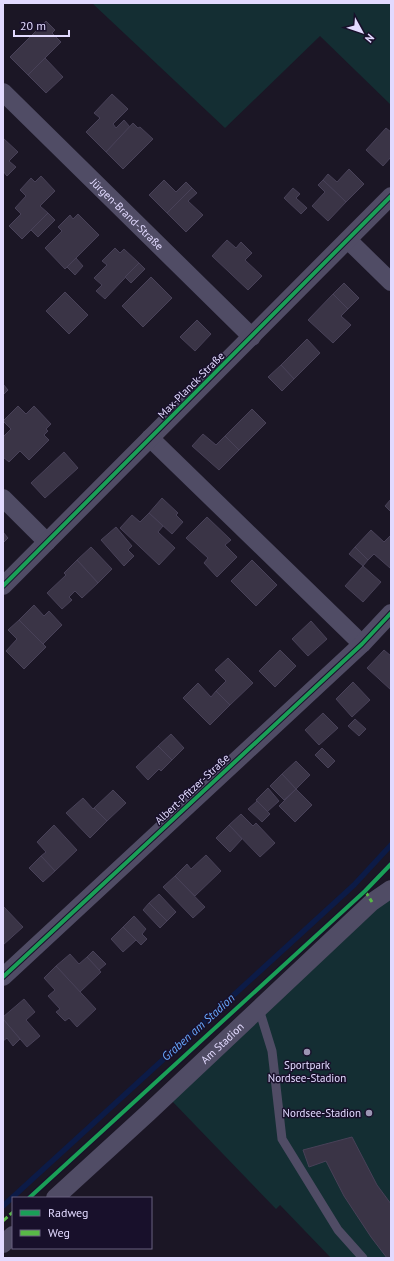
<svg xmlns="http://www.w3.org/2000/svg" width="394" height="1261" font-family="'PT Sans',sans-serif">
  <style>
    .green { fill: #142e33 }
    .lines { fill: none; stroke-linecap: round; stroke-linejoin: round }
    .stream { stroke: #0c1b47; stroke-width: 5.5 }
    .building { fill: #3a3446; stroke: #484158 }
    .lane { stroke: #504c65; stroke-width: 9 }
    .street { stroke: #504c65; stroke-width: 18 }
    .quiet { stroke: #58b947; stroke-width: 3; stroke-dasharray: 6 3; stroke-linecap: butt }
    .cycleway-casing { stroke: #18102b; stroke-width: 6 }
    .cycleway { stroke: #1a9f57; stroke-width: 4 }
    .poi-dot { fill: #9c95b3; stroke: #18102b; stroke-width: 1.5 }
    .labels { text-anchor: middle; dominant-baseline: central; stroke-width: 3; stroke-linejoin: round; paint-order: stroke }
    .street-label { font-size: 11px; fill: #e2daff; stroke: #18102b }
    .poi-label { font-size: 11px; fill: #e2daff; stroke: #18102b }
    .water-label { font-size: 12px; font-style: italic; fill: #68a9ff; stroke: #18102b }
  </style>
  <rect width="100%" height="100%" fill="#1b1625"/>
  <g class="green">
    <path d="M92 3H391V105L320 36 225 128Z"/>
    <path d="M391 894V1258H331L280 1205 276 1209 171 1100 375 911Z"/>
  </g>
  <g class="lines">
    <path class="stream" d="M3 1206 354 885 391 845"/>
  </g>
  <g class="building">
    <path d="M46 21 55 30 52 33 61 42 28 75 10 57Z"/>
    <path d="M45 58 63 77 46 93 28 75Z"/>
    <path d="M112 94 128 109 113 124 116 128 124 120 130 127 106 152 86 132 100 118 94 113Z"/>
    <path d="M133 123 138 128 140 127 153 139 123 169 106 152Z"/>
    <path d="M386 128 391 132V157L383 166 366 150Z"/>
    <path d="M3 138 18 152 9 161 16 167 7 176 3 171Z"/>
    <path d="M349 169 364 184 346 202 323 180 328 174 337 182Z"/>
    <path d="M41 176 55 191 40 206 48 213 22 239 9 226 21 214 15 208 26 196 20 190 31 178 35 182Z"/>
    <path d="M164 180 176 192 186 182 192 188 167 213 149 195Z"/>
    <path d="M323 180 346 202 328 221 312 206 325 192 318 185Z"/>
    <path d="M192 188 197 193 188 201 203 215 186 232 167 213Z"/>
    <path d="M293 188 300 194 296 198 307 208 301 214 284 198Z"/>
    <path d="M48 213 55 220 38 237 31 230Z"/>
    <path d="M78 214 99 235 65 269 45 248 62 231 58 227 70 215 73 219Z"/>
    <path d="M227 240 236 248 241 242 252 253 245 260 262 276 248 290 212 256Z"/>
    <path d="M115 248 120 253 124 249 139 263 105 299 96 291 102 285 94 278 107 265 102 261Z"/>
    <path d="M76 258 83 266 75 275 67 267Z"/>
    <path d="M139 263 145 269 131 283 125 277Z"/>
    <path d="M151 277 172 298 143 327 122 306Z"/>
    <path d="M344 283 359 298 348 309 333 294Z"/>
    <path d="M65 292 88 315 69 334 46 311Z"/>
    <path d="M333 294 348 309 341 316 351 325 333 343 308 320Z"/>
    <path d="M197 320 211 334 195 351 180 337Z"/>
    <path d="M307 339 320 353 294 379 281 365Z"/>
    <path d="M281 365 294 379 282 391 268 377Z"/>
    <path d="M3 384 8 390 3 395Z"/>
    <path d="M18 406 26 414 34 406 51 424 46 429 48 431 44 435 49 440 29 460 20 451 9 462 3 457V437L11 429 3 421Z"/>
    <path d="M252 409 266 423 239 450 225 436Z"/>
    <path d="M203 434 216 445 225 436 239 450 219 470 192 446Z"/>
    <path d="M64 452 78 468 45 498 31 483Z"/>
    <path d="M162 498 178 513 176 515 183 522 172 534 149 513Z"/>
    <path d="M391 499V512L385 506Z"/>
    <path d="M149 513 163 526 158 532 175 548 159 565 120 528 132 515 140 522Z"/>
    <path d="M207 517 231 540 225 545 237 557 217 577 204 563 208 558 186 538Z"/>
    <path d="M116 527 132 546 128 550 134 556 124 566 101 540Z"/>
    <path d="M371 530 384 542 391 535V567L390 568 374 554 368 560 355 547Z"/>
    <path d="M3 532 8 538 3 543Z"/>
    <path d="M91 547 112 569 98 583 77 560Z"/>
    <path d="M355 547 368 560 363 566 349 554Z"/>
    <path d="M77 560 98 583 82 598 75 591 69 597 72 600 62 609 47 593 66 575 64 573Z"/>
    <path d="M252 560 277 585 256 606 231 581Z"/>
    <path d="M363 566 381 582 363 602 345 586Z"/>
    <path d="M34 605 44 616 49 611 62 625 43 644 19 620Z"/>
    <path d="M19 620 46 647 24 669 6 651 17 639 8 630Z"/>
    <path d="M311 621 327 639 308 656 292 639Z"/>
    <path d="M280 650 296 666 275 687 259 671Z"/>
    <path d="M384 650 391 656V690L367 668Z"/>
    <path d="M228 658 253 683 230 705 216 691 226 681 215 670Z"/>
    <path d="M353 682 370 700 352 717 336 699Z"/>
    <path d="M198 683 211 697 216 691 230 705 210 725 183 698Z"/>
    <path d="M323 713 338 728 319 745 305 730Z"/>
    <path d="M355 719 366 729 359 736 348 726Z"/>
    <path d="M171 734 184 748 172 760 158 746Z"/>
    <path d="M158 746 172 760 161 771 159 769 148 780 136 767Z"/>
    <path d="M322 748 335 761 328 768 315 755Z"/>
    <path d="M296 761 310 775 296 789 282 774Z"/>
    <path d="M282 774 296 789 284 800 270 786Z"/>
    <path d="M268 788 279 801 267 812 256 800Z"/>
    <path d="M296 789 312 805 295 822 279 806Z"/>
    <path d="M113 790 126 803 107 821 94 808Z"/>
    <path d="M83 798 93 809 94 808 107 821 90 838 66 813Z"/>
    <path d="M257 801 270 814 262 822 248 809Z"/>
    <path d="M241 814 253 826 256 823 275 843 260 857 229 825Z"/>
    <path d="M54 825 77 850 55 871 41 856 46 852 37 842Z"/>
    <path d="M229 825 242 839 230 852 216 838Z"/>
    <path d="M206 855 221 871 195 896 175 876 187 864 191 869Z"/>
    <path d="M41 856 55 871 43 882 29 868Z"/>
    <path d="M175 876 205 907 193 918 163 887Z"/>
    <path d="M159 894 176 912 167 921 149 903Z"/>
    <path d="M149 903 167 921 160 928 143 910Z"/>
    <path d="M3 906 23 927 3 945Z"/>
    <path d="M134 916 146 929 142 934 147 939 141 945 123 927Z"/>
    <path d="M123 927 136 940 123 952 111 939Z"/>
    <path d="M93 951 106 964 99 970 87 957Z"/>
    <path d="M70 954 79 964 87 957 101 972 80 992 56 966Z"/>
    <path d="M56 966 96 1009 77 1027 69 1018 65 1021 56 1012 60 1009 48 996 55 990 44 978Z"/>
    <path d="M24 999 35 1012 26 1020 40 1036 27 1047 3 1019V1017Z"/>
    <path d="M3 1019 20 1039 13 1046 7 1038 3 1041Z"/>
    <path d="M352 1137 377 1185 391 1204V1258H387L371 1237 344 1196 326 1161 309 1167 303 1150Z"/>
  </g>
  <g class="lines">
    <path class="lane" d="M259 1009 272 1051 282 1139 338 1230 363 1258"/>
    <g class="street">
      <path id="s1" d="M3 92 252 337"/>
      <path d="M348 240 391 282"/>
      <path d="M150 438 362 644"/>
      <path d="M3 498 47 542"/>
      <path d="M3 586 391 196"/>
      <path d="M3 977 362 644 391 613"/>
      <path id="s2" d="M55 1198 148 1113 372 902 391 889"/>
      <path d="M3 1244 13 1235"/>
    </g>
    <g class="quiet">
      <path d="M365 891 372 902"/>
      <path d="M3 1221 13 1212"/>
    </g>
    <g class="cycleway-casing">
      <g id="cycleway">
        <path d="M3 586 391 196"/>
        <path d="M3 977 362 644 391 613"/>
        <path d="M29 1198 365 891 391 864"/>
      </g>
    </g>
    <use href="#cycleway" class="cycleway"/>
  </g>
  <g class="poi-dot">
    <circle cx="307" cy="1052" r="4"/>
    <circle cx="369" cy="1113" r="4"/>
  </g>
  <g class="labels">
    <g class="street-label">
      <text stroke="none"><textPath href="#s1" startOffset="174">Jürgen-Brand-Straße</textPath></text>
      <text transform="translate(191 385) rotate(-45)">Max-Planck-Straße</text>
      <text transform="translate(192 789) rotate(-43)">Albert-Pfitzer-Straße</text>
      <text stroke="none"><textPath href="#s2" startOffset="228">Am Stadion</textPath></text>
    </g>
    <g class="poi-label">
      <text x="307" y="1065">Sportpark<tspan x="307" dy="13">Nordsee-Stadion</tspan></text>
      <text x="361" y="1113" text-anchor="end">Nordsee-Stadion</text>
    </g>
    <g class="water-label">
      <text transform="translate(198 1027) rotate(-42)">Graben am Stadion</text>
    </g>
  </g>
  <rect width="394" height="1261" fill="none" stroke="#e2daff" stroke-width="8"/>
  <rect x="12" y="1197" width="140" height="52" fill="#18102b" stroke="#696180"/>
  <rect x="20" y="1210" width="20" height="6" fill="#1a9f57" stroke="#696180"/>
  <text x="48" y="1217" font-size="12" fill="#e2daff">Radweg</text>
  <rect x="20" y="1230" width="20" height="6" fill="#58b947" stroke="#696180"/>
  <text x="48" y="1237" font-size="12" fill="#e2daff">Weg</text>
  <g transform="translate(362 32) rotate(130)" stroke="#18102b" stroke-width="3" paint-order="stroke">
  <path d="M0-3L7 15L0 10L-7 15Z" fill="#e2daff"/>
  <text y="-6" font-size="11" font-weight="bold" text-anchor="middle" fill="#e2daff">N</text>
  </g>
  <path d="M14 30v6h55v-6" fill="none" stroke="#e2daff" stroke-width="2"/>
  <text x="20" y="30" font-size="12" fill="#e2daff" stroke="#18102b" stroke-width="3" paint-order="stroke">20 m</text>
</svg>
